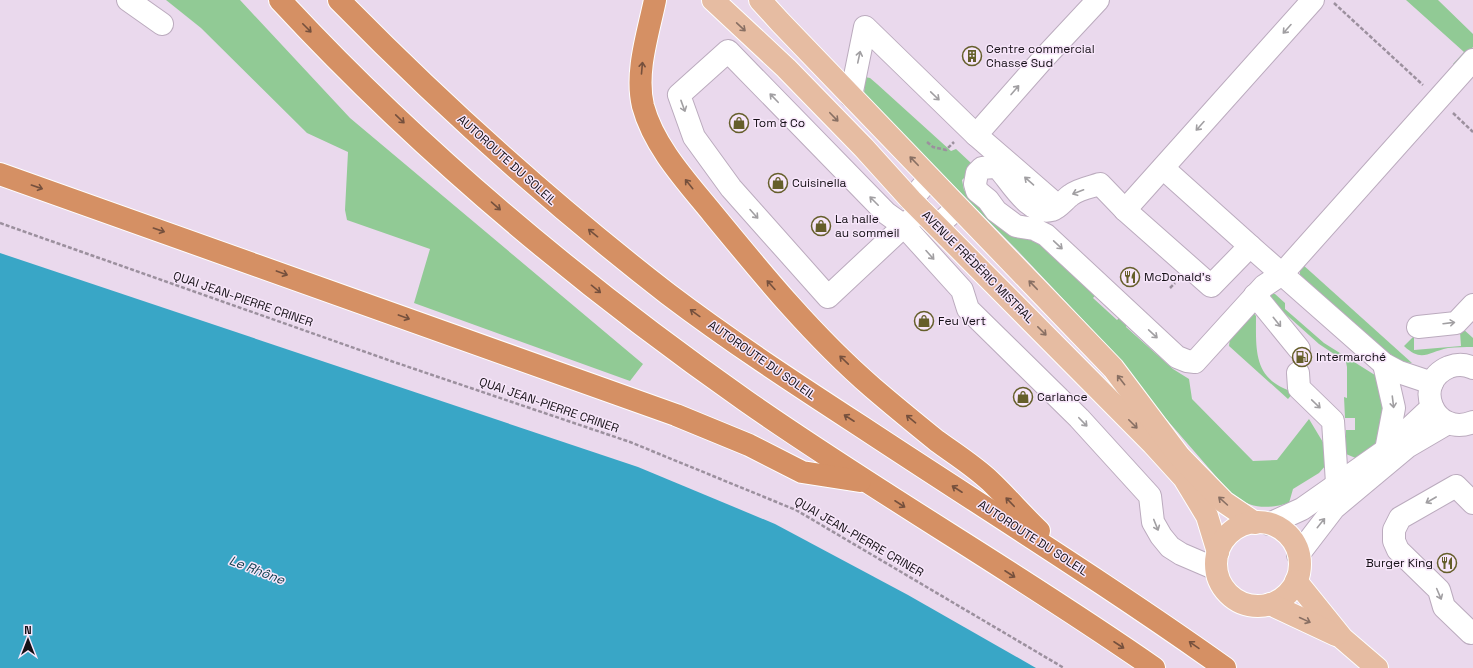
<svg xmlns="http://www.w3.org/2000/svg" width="1473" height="668" font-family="'Space Grotesk',sans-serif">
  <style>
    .green { fill: #91ca95 }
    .water { fill: #39a6c6 }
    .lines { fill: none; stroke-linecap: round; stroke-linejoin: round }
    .minor-casing { stroke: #bbabbe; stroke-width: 24 }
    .major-casing { stroke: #fff; stroke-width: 24 }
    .highway-casing { stroke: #fff; stroke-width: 24 }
    .path { stroke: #9c909e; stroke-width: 2.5; stroke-dasharray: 4 2; stroke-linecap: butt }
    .minor { stroke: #fff; stroke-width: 22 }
    .major { stroke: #e6bca2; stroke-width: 22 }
    .highway { stroke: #d59064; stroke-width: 22 }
    .oneway { stroke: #886f63 }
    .oneway2 { stroke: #75503d }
    .oneway3 { stroke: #a19fa2 }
    .labels { text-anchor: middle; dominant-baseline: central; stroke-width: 3; stroke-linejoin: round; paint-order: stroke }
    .poi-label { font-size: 12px; fill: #151016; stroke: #f7e6fa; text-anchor: start }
    .street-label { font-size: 12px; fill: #151016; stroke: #f7e6fa }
    .water-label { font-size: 13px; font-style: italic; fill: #11404e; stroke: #f7e6fa }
  </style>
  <rect width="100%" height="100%" fill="#ead9ed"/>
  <g class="green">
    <path d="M166 0H240L350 118 643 364 630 381 414 303 430 249 347 220 345 210 348 152 307 133 201 28Z"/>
    <path d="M1406 0H1438L1473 34V47L1457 64H1453L1464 52Z"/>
    <path d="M865 77 870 78 877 84 951 151 956 149 971 163 969 173 962 180 964 190 988 213 1038 237 1099 291 1093 298 1117 320 1123 314 1129 320 1126 327 1173 369 1189 379 1192 399 1253 461 1277 460 1309 419 1324 444 1326 465 1319 473 1293 489 1289 503C1267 509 1253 509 1233 496L1161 413 1117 356 1018 251 864 95Z"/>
    <path d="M1302 264 1412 363 1403 362 1386 354 1300 275V266Z"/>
    <path d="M1270 293 1275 294 1285 303V309L1324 343 1378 377 1384 389 1383 437 1369 452 1358 459 1346 454V430H1355V418H1345L1344 397 1347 398V367L1346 362 1319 344 1271 301 1268 297Z"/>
    <path d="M1253 312 1256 316C1256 351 1253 380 1294 392L1288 399 1229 346 1230 338Z"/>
    <path d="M1462 328 1473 338V347C1465 347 1456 347 1448 348 1428 352 1422 363 1404 346L1414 336V350L1461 346 1460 332Z"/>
  </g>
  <path class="water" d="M0 253 638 467 775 524 908 595 1036 668H0Z"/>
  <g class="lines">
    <g class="minor-casing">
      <g id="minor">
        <path d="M128 0 162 24"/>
        <path d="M851 96 865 27 976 135"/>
        <path d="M1163 168 1250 246 1211 286 1125 210 1100 184C1091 187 1079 189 1071 195 1065 199 1060 207 1052 210 1030 216 1012 184 1000 170L994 167 982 168 977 173 975 184 977 191 988 200 996 211 1016 226 1034 229 1046 235 1177 357 1187 361 1195 362 1264 286 1282 274 1473 60"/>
        <path d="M911 200 930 178"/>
        <path d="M1058 206 976 135 1043 59 1098 0"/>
        <path d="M921 210 828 297 731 188 694 137 679 95 728 51 886 213 904 226 962 290 968 309 1079 418 1150 496 1153 522 1161 536 1170 547 1181 554 1216 569"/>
        <path d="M1125 210 1313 0"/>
        <path d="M937 226 958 207"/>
        <path d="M1250 246 1384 364 1399 372 1432 383"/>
        <path d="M1255 295 1299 349"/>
        <path d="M1418 327 1456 323 1473 305"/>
        <path d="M1384 364 1394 408 1386 450"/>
        <path d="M1473 368C1465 364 1457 364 1449 367 1411 383 1434 438 1473 422"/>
        <path d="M1298 373 1299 388 1333 421 1337 483"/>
        <path d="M1269 524 1302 509 1386 450 1432 407"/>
        <path d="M1298 555 1334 508 1407 447 1448 423"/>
        <path d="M1471 633 1444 607 1439 590 1398 550 1394 541V530L1400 518 1456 486 1473 503"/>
      </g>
    </g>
    <g class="major-casing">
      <g id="major">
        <path d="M713 0 786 68 864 148 911 200 1153 444 1184 478 1207 516 1218 552"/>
        <path d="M760 0 780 22 1113 368 1180 457 1224 502 1255 523"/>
        <circle cx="1258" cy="564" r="42"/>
        <path d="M1296 581 1342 638 1377 668"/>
        <path d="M1270 604 1336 635"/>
      </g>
    </g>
    <g class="highway-casing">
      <g id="highway">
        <path d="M280 0C419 150 578 283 746 401 879 494 1021 575 1154 668"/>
        <path d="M339 0C442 105 552 204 668 294 730 341 796 384 862 427 983 507 1107 584 1225 668"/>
        <path d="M655 0C648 34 635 72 643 106 654 147 687 182 713 214 763 275 813 336 873 388 894 406 916 424 937 441 955 454 974 466 990 481 1007 497 1022 515 1039 531"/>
        <path d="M0 174 676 415 749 445 802 472 860 481"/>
      </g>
    </g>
    <g class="path">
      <path d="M1334 3 1423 85"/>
      <path d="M1453 113 1473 132"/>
      <path d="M927 142 933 147 946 150 954 142"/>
      <path d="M0 223 391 361 630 442 796 510 1064 668"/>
      <path d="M1170 288 1175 283"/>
    </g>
    <use href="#minor" class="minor"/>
    <use href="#major" class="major"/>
    <use href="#highway" class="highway"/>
  </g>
  <defs><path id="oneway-shaft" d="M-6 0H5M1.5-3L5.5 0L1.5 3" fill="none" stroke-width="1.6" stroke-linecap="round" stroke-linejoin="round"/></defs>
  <g class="oneway">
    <use href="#oneway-shaft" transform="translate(741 27) rotate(43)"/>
    <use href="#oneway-shaft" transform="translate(834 117) rotate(46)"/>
    <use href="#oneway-shaft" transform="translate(914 161) rotate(-134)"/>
    <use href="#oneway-shaft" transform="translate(1033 285) rotate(-134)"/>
    <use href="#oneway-shaft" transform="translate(1042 331) rotate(45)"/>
    <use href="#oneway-shaft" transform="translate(1121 380) rotate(-128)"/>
    <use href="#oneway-shaft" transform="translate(1133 424) rotate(45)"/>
    <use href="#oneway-shaft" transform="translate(1223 501) rotate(-138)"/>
    <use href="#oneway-shaft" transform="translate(1305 620) rotate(25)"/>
  </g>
  <g class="oneway2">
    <use href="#oneway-shaft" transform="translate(307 28) rotate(45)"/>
    <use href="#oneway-shaft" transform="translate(642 68) rotate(-85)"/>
    <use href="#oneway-shaft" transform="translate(400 119) rotate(44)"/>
    <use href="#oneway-shaft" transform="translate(689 184) rotate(-129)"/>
    <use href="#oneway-shaft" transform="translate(37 187) rotate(19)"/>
    <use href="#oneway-shaft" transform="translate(496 206) rotate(41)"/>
    <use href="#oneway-shaft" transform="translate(159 230) rotate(19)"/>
    <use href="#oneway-shaft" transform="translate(593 233) rotate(-141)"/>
    <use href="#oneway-shaft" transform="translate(282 273) rotate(20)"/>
    <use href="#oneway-shaft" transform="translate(771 285) rotate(-132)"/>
    <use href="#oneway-shaft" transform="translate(596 289) rotate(39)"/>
    <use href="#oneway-shaft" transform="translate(695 313) rotate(-144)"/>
    <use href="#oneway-shaft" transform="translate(404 317) rotate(20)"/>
    <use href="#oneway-shaft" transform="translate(844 360) rotate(-136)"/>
    <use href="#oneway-shaft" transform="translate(849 418) rotate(-147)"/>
    <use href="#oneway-shaft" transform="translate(911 419) rotate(-140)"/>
    <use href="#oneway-shaft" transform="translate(957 489) rotate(-147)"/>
    <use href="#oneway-shaft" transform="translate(1010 502) rotate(-134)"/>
    <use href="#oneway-shaft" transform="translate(900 504) rotate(33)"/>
    <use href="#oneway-shaft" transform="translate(1010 574) rotate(33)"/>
    <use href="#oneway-shaft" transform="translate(1119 645) rotate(33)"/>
    <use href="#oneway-shaft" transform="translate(1194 645) rotate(-145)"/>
  </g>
  <g class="oneway3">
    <use href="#oneway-shaft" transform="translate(1287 29) rotate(132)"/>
    <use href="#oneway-shaft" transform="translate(859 57) rotate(-78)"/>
    <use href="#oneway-shaft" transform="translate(1015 90) rotate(-49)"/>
    <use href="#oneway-shaft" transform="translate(935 96) rotate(44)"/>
    <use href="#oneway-shaft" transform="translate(774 98) rotate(-134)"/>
    <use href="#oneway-shaft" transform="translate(683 106) rotate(70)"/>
    <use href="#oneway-shaft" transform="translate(1200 126) rotate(132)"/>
    <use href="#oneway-shaft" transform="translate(1029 181) rotate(-139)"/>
    <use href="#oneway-shaft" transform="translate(1078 192) rotate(159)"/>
    <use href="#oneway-shaft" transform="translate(874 201) rotate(-135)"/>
    <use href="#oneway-shaft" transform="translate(754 214) rotate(48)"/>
    <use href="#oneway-shaft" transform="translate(1058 245) rotate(43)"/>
    <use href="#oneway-shaft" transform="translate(930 255) rotate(48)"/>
    <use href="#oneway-shaft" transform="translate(1277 322) rotate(51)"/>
    <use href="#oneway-shaft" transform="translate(1449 323) rotate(-7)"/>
    <use href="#oneway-shaft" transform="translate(1153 334) rotate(43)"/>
    <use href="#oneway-shaft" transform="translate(1393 402) rotate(83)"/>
    <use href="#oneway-shaft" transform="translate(1316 404) rotate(44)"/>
    <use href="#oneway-shaft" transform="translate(1083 422) rotate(46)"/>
    <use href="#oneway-shaft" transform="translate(1431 500) rotate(150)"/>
    <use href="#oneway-shaft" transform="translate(1321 523) rotate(-51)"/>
    <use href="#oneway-shaft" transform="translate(1156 525) rotate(68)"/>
    <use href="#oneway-shaft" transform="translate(1439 594) rotate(67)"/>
  </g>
  <defs>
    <g id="building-ring" transform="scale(1)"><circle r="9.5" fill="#f7e6fa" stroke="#655e2a" stroke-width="1.5"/><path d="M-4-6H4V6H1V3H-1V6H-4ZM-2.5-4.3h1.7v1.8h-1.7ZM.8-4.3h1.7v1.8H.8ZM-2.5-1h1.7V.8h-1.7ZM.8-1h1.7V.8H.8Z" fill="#655e2a"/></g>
    <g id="shop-ring" transform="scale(1)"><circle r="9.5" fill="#f7e6fa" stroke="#655e2a" stroke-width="1.5"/><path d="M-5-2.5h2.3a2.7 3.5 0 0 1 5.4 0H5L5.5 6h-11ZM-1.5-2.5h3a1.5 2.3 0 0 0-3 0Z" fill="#655e2a"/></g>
    <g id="restaurant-ring" transform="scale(1)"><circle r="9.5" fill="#f7e6fa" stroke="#655e2a" stroke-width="1.5"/><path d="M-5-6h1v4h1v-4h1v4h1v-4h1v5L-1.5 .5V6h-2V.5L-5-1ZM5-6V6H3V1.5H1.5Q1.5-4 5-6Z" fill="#655e2a"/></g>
    <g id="fuel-ring" transform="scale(1)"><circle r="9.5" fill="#f7e6fa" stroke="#655e2a" stroke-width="1.5"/><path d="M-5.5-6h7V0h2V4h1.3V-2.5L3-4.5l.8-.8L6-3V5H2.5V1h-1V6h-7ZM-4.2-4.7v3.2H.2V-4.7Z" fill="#655e2a"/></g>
  </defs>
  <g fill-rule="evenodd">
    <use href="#building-ring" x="972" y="56"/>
    <use href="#shop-ring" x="739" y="123"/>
    <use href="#shop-ring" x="778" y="183"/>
    <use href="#shop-ring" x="821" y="226"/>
    <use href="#restaurant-ring" x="1130" y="277"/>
    <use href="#shop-ring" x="924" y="321"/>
    <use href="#fuel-ring" x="1302" y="357"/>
    <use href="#shop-ring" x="1023" y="397"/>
    <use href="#restaurant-ring" x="1447" y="563"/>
  </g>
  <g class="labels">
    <g class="poi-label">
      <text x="986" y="49">Centre commercial<tspan x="986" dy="14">Chasse Sud</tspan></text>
      <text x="753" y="123">Tom &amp; Co</text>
      <text x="792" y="183">Cuisinella</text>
      <text x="835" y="219">La halle<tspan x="835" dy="14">au sommeil</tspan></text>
      <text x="1144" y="277">McDonald's</text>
      <text x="938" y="321">Feu Vert</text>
      <text x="1316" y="357">Intermarché</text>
      <text x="1037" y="397">Carlance</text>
      <text x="1433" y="563" text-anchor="end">Burger King</text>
    </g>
    <g class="street-label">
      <text transform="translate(507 160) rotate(42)">AUTOROUTE DU SOLEIL</text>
      <text transform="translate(978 267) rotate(45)">AVENUE FRÉDÉRIC MISTRAL</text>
      <text transform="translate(243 299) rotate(19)">QUAI JEAN-PIERRE CRINER</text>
      <text transform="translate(762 360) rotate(35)">AUTOROUTE DU SOLEIL</text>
      <text transform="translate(549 405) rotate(19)">QUAI JEAN-PIERRE CRINER</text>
      <text transform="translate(859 537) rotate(30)">QUAI JEAN-PIERRE CRINER</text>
      <text transform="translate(1033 538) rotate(33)">AUTOROUTE DU SOLEIL</text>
    </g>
    <g class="water-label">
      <text transform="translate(257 570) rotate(21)">Le Rhône</text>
    </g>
  </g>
  <g transform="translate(28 640)" stroke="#f7e6fa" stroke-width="3" paint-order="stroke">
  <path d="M0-3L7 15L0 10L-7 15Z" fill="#151016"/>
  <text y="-6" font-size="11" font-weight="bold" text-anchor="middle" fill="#151016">N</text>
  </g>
</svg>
